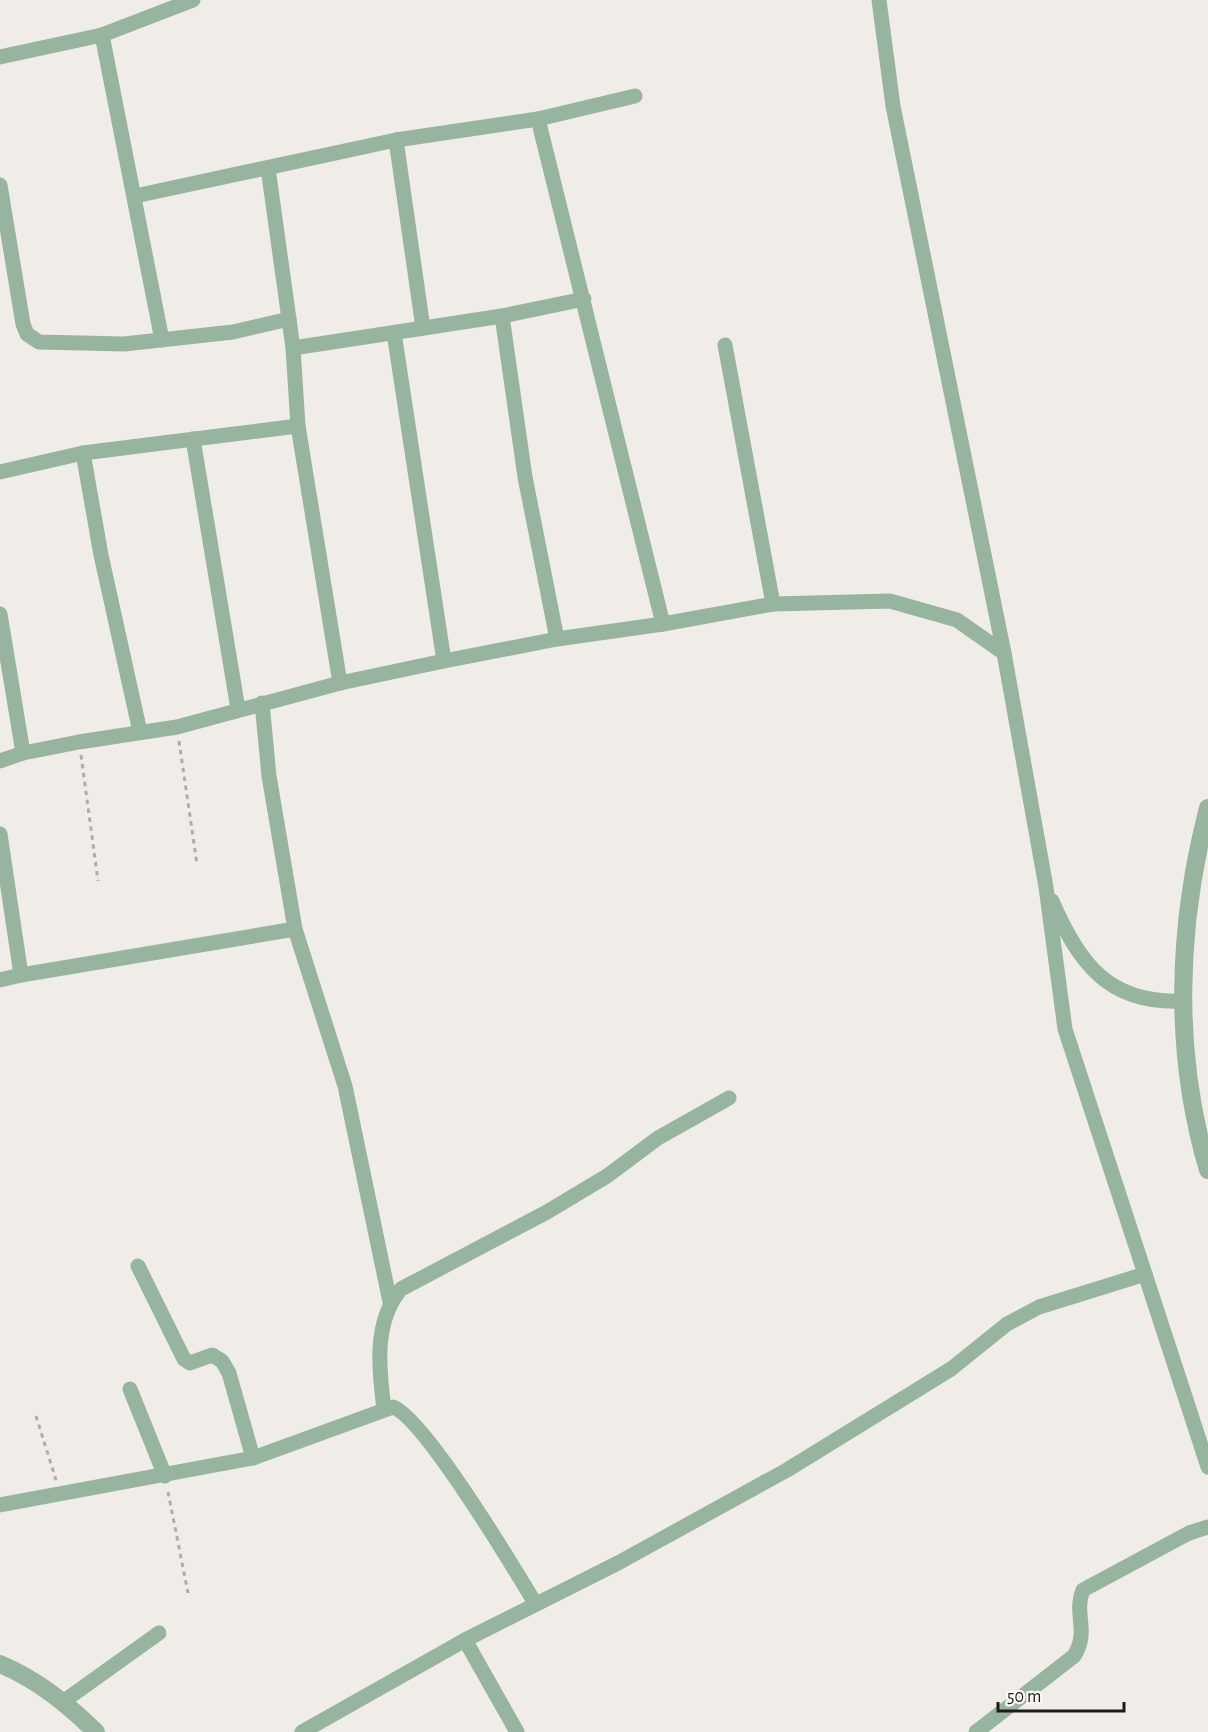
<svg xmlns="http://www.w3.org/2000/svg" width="1208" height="1732" font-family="'Alegreya Sans',sans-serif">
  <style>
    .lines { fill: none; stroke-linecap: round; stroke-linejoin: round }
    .path { stroke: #afada9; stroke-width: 3; stroke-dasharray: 4.5 4.5; stroke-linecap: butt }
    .minor { stroke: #97b59e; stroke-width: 15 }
    .tertiary { stroke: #97b59e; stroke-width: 18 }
  </style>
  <rect width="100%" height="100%" fill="#f0ede8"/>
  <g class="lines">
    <g class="path">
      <path d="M179 741 197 864"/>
      <path d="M81 755 98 881"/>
      <path d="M36 1416 56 1480"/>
      <path d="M168 1492 188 1593"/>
    </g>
    <g class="minor">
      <path d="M879 0 893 106 1004 653 1046 887 1065 1029 1208 1467"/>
      <path d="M102 35 162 340"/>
      <path d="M0 57 102 35 193 0"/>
      <path d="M538 119 663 624"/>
      <path d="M396 140 423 328"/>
      <path d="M268 168 293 348 298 426 340 683"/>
      <path d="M0 185 23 324 27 334 39 342 124 344 233 332 289 319"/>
      <path d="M135 196 396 140 538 119 635 96"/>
      <path d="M502 316 525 477 557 639"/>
      <path d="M394 333 444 661"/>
      <path d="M725 345 773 604"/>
      <path d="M293 348 502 316 584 299"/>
      <path d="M193 439 238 709"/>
      <path d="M83 453 101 555 140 732"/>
      <path d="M0 472 83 453 298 426"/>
      <path d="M0 614 23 753"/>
      <path d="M0 761 23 753 79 742 177 727 340 683 444 661 557 639 663 624 773 604 890 601 957 620 1004 653"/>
      <path d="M0 834 21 975 0 980"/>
      <path d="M1052 901C1079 964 1109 1004 1182 1001"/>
      <path d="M295 929 345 1086 390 1302"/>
      <path d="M21 975 295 929 269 776 262 703"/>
      <path d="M138 1266 184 1359 190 1363 212 1355 222 1361 229 1373 253 1458"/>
      <path d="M130 1389 165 1476"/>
      <path d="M384 1409C379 1370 373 1322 401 1289L547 1212 607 1176 658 1138 729 1098"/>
      <path d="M0 1505 253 1458 393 1407C424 1418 514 1568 535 1603"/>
      <path d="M465 1640 517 1732"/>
      <path d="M64 1701 159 1633"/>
      <path d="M302 1732 465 1640 618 1563 787 1470 951 1369 1007 1324 1039 1307 1145 1274"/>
      <path d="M976 1732 1074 1656C1090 1631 1073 1614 1083 1590L1189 1533 1208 1527"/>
    </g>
    <g class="tertiary">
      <path d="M1208 808C1177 927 1173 1052 1208 1170"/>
      <path d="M0 1664C38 1680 67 1704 96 1732"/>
    </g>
  </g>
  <path d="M998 1702v9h126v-9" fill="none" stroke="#1c1b19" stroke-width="3"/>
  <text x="1007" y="1702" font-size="18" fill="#1c1b19" stroke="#fdfaf5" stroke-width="4.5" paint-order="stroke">50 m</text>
</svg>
